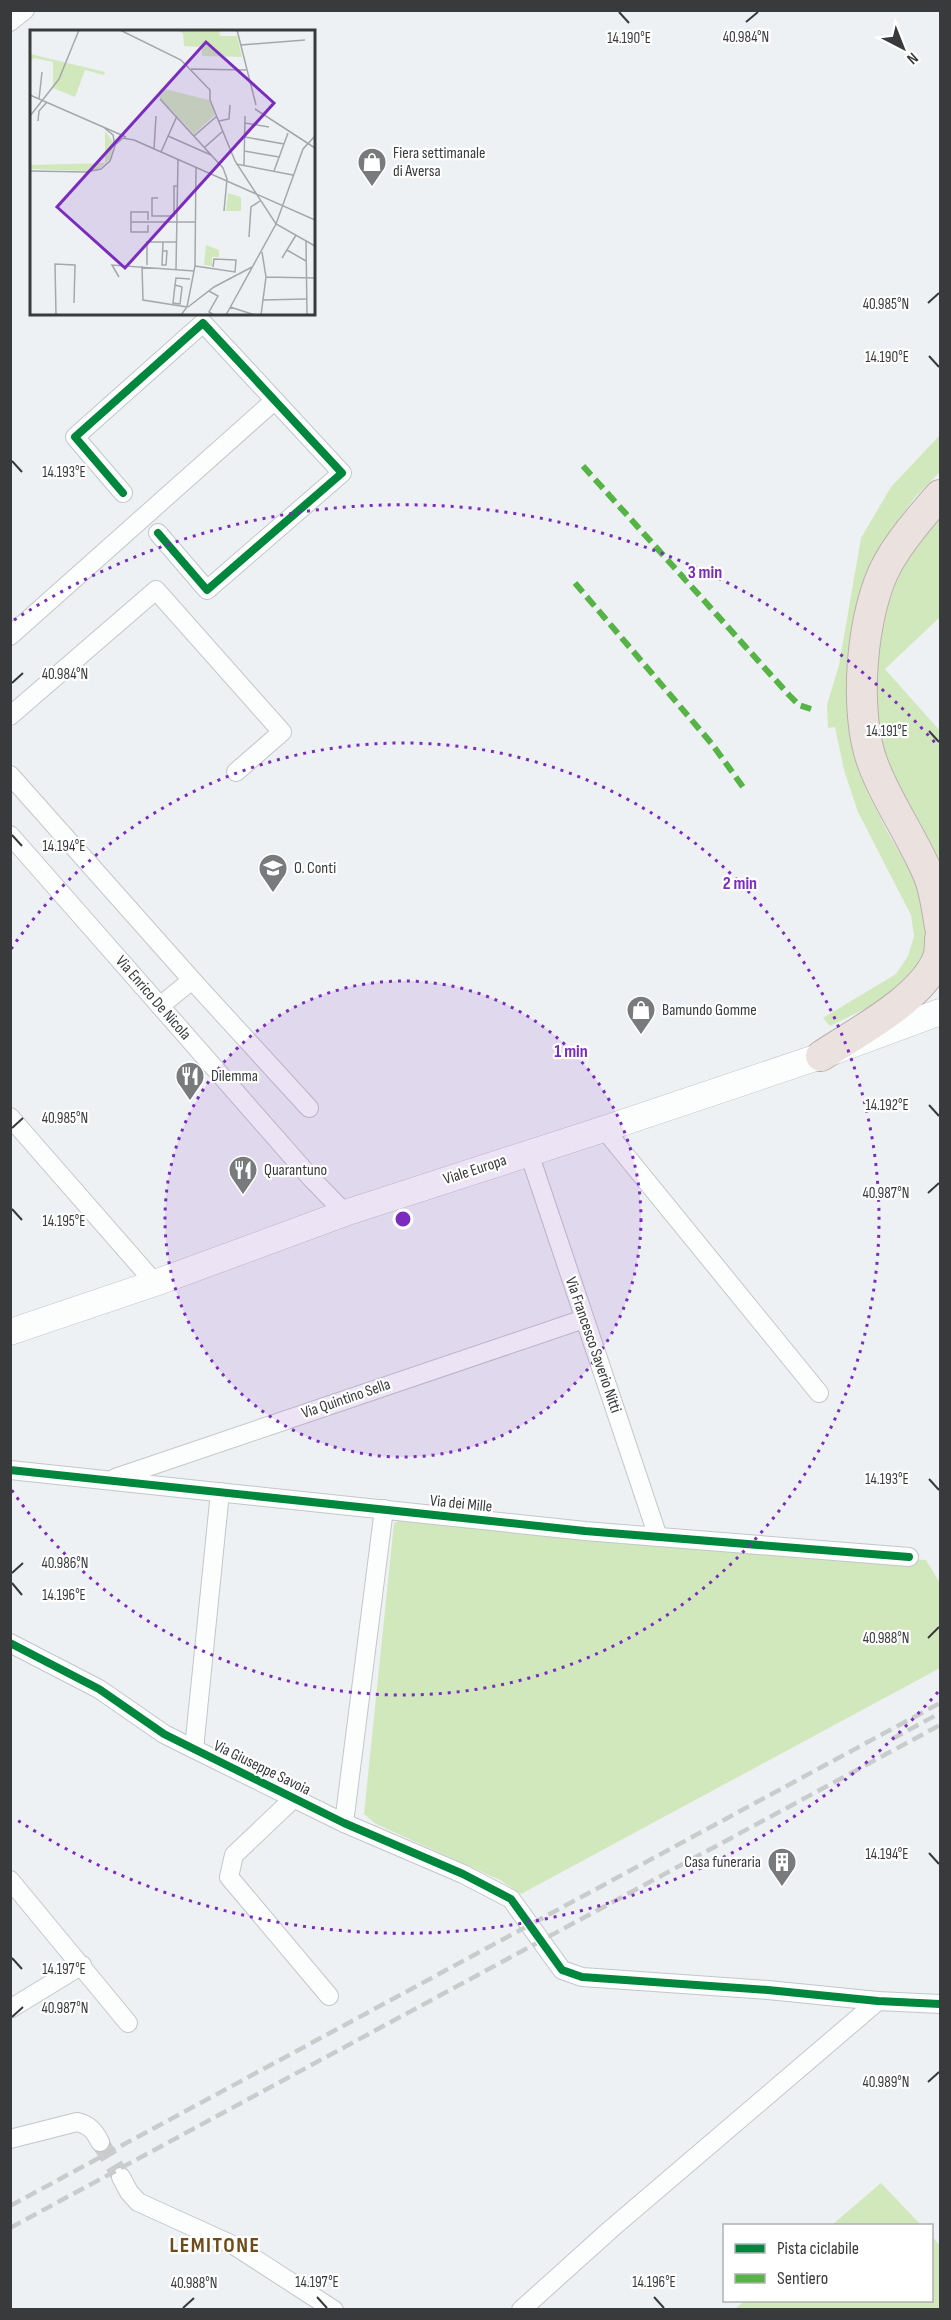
<svg xmlns="http://www.w3.org/2000/svg" width="951" height="2320" font-family="'Sofia Sans Condensed',sans-serif">
  <style>
    .green { fill: #d1e8bc }
    .lines { fill: none; stroke-linecap: round; stroke-linejoin: round }
    .minor-tunnel { stroke: #cacccf; stroke-width: 18; stroke-dasharray: 18 9; stroke-linecap: butt }
    .minor-casing { stroke: #c4c6c9; stroke-width: 20 }
    .secondary-casing { stroke: #c4c6c9; stroke-width: 27 }
    .trunk-casing { stroke: #bab0ae; stroke-width: 32 }
    .minor { stroke: #fcfdfd; stroke-width: 18 }
    .secondary { stroke: #fcfdfd; stroke-width: 26 }
    .trunk { stroke: #ebe2e0; stroke-width: 30 }
    .rail { stroke: #cacccc; stroke-width: 4.5; stroke-dasharray: 12 6; stroke-linecap: butt }
    .quiet { stroke: #56b346; stroke-width: 6; stroke-dasharray: 12 6; stroke-linecap: butt }
    .cycleway-casing { stroke: #fff; stroke-width: 11 }
    .cycleway { stroke: #00873e; stroke-width: 8 }
    .ticks { fill: none; stroke: #383a3c; stroke-width: 2 }
    .ring { fill: none; stroke: #7b2cbf; stroke-width: 3; stroke-dasharray: 3 6 }
    .labels { text-anchor: middle; dominant-baseline: central; stroke-width: 4.5; stroke-linejoin: round; paint-order: stroke }
    .poi-label { font-size: 16px; fill: #383a3c; stroke: #fff; text-anchor: start }
    .street-label { font-size: 16px; fill: #383a3c; stroke: #fff }
    .district-label { font-size: 22px; font-weight: bold; letter-spacing: 1.5px; fill: #6f4b1a; stroke: #fff }
    .inset-road { fill: none; stroke: #a5a8aa; stroke-width: 1.5 }
    .view { fill: #7b2cbf; fill-opacity: 0.15; stroke: #7b2cbf; stroke-width: 3 }
    .inset-edge { fill: none; stroke: #383a3c; stroke-width: 3 }
    .ticks-label { font-size: 15px; text-anchor: middle; fill: #383a3c; stroke: #fff; stroke-width: 4.5; stroke-linejoin: round; paint-order: stroke }
    .centre { fill: #7b2cbf; stroke: #fff; stroke-width: 3 }
    .ring-label { font-size: 18px; text-anchor: middle; font-weight: bold; fill: #7b2cbf; stroke: #fff; stroke-width: 4.5; stroke-linejoin: round; paint-order: stroke }
  </style>
  <rect width="100%" height="100%" fill="#eef1f4"/>
  <g class="green">
    <path d="M940 435V472L915 497 886 537 856 754 869 795 888 833 924 894 929 952 895 994 830 1026 823 1018 896 974 908 956 914 936 911 915 858 812 844 770 835 727 828 728 827 705 839 665 861 538 891 487Z"/>
    <path d="M940 511V617L885 669 940 731V868C927 844 911 820 899 796 863 719 871 631 908 556 916 540 930 525 940 511Z"/>
    <path d="M401 1520 754 1552 926 1560 940 1583V1668L521 1894 500 1880 376 1824 364 1814 394 1523Z"/>
    <path d="M881 2183 921 2225H832Z"/>
    <path d="M932 2236 940 2246V2309H735L746 2300H932Z"/>
  </g>
  <g class="lines">
    <path class="minor-tunnel" d="M100 2142 121 2177"/>
    <g class="minor-casing">
      <g id="minor">
        <path d="M10 22 25 10"/>
        <path d="M123 493 75 437 203 323 342 473 207 590 158 533"/>
        <path d="M10 636 274 401"/>
        <path d="M10 716 156 590 282 732 236 772"/>
        <path d="M10 775 192 980 160 1006"/>
        <path d="M10 835 311 1178 345 1213"/>
        <path d="M192 980 309 1108"/>
        <path d="M10 1117 155 1283"/>
        <path d="M604 1129 819 1393"/>
        <path d="M529 1153 658 1537"/>
        <path d="M10 1470 585 1531 909 1557"/>
        <path d="M115 1478 584 1319"/>
        <path d="M10 1643 99 1689 164 1734 194 1749 344 1823 463 1874 511 1899 562 1970 582 1977 768 1990 878 2001 940 2004"/>
        <path d="M194 1749 220 1492"/>
        <path d="M294 1798 234 1855 229 1877 329 1996"/>
        <path d="M344 1823 384 1509"/>
        <path d="M10 1880 128 2023"/>
        <path d="M10 2009 82 1965"/>
        <path d="M10 2139 77 2122C89 2125 94 2130 100 2142"/>
        <path d="M121 2177 129 2192 138 2202 235 2246 334 2310"/>
        <path d="M521 2310 611 2229 878 2001"/>
      </g>
    </g>
    <g class="secondary-casing">
      <path id="secondary" d="M10 1332 155 1283 345 1213 604 1129 821 1056 940 1012"/>
    </g>
    <g class="trunk-casing">
      <g id="trunk">
        <path d="M940 495C921 516 902 538 888 563 861 611 853 713 873 764 887 802 912 836 928 874 935 890 937 910 940 927"/>
        <path d="M821 1056C857 1032 922 999 938 958 940 952 940 945 940 939"/>
      </g>
    </g>
    <use href="#minor" class="minor"/>
    <use href="#secondary" class="secondary"/>
    <use href="#trunk" class="trunk"/>
    <g class="rail">
      <path d="M892 1739 940 1713"/>
      <path d="M10 2206 940 1703"/>
      <path d="M10 2228 940 1725"/>
    </g>
    <g class="quiet">
      <path d="M583 466 789 695 799 705 811 709"/>
      <path d="M575 583 712 744 743 787"/>
    </g>
    <g class="cycleway-casing">
      <g id="cycleway">
        <path d="M123 493 75 437 203 323 342 473 207 590 158 533"/>
        <path d="M10 1470 585 1531 909 1557"/>
        <path d="M10 1643 99 1689 164 1734 194 1749 344 1823 463 1874 511 1899 562 1970 582 1977 768 1990 878 2001 940 2004"/>
      </g>
    </g>
    <use href="#cycleway" class="cycleway"/>
  </g>
  <path class="ticks" d="M619 12 629 23M746 22 758 12M928 303 939 293M929 356 939 367M12 461 22 472M12 683 23 673M929 731 939 742M12 835 22 846M929 1105 939 1116M12 1128 23 1118M928 1193 939 1183M12 1209 22 1220M929 1479 939 1490M12 1573 23 1563M12 1583 22 1595M928 1638 939 1627M929 1853 939 1864M12 1958 22 1969M12 2017 23 2007M928 2082 939 2072M317 2297 327 2308M654 2297 664 2308M183 2308 194 2298"/>
  <circle cx="403" cy="1219" r="238" fill="#7b2cbf" fill-opacity=".12"/>
  <g class="ring">
    <circle cx="403" cy="1219" r="238"/>
    <path d="M11 949A476 476 0 1 1 11 1489"/>
    <path d="M938 1692A714 714 0 0 1 14 1818M14 620A714 714 0 0 1 938 746"/>
  </g>
  <defs>
    <g id="shop-pin" transform="scale(1.5)"><path d="M0 17L-7.5 6A9.5 9.5 0 1 1 7.5 6Z" fill="#787a7c" stroke="#fff"/><path d="M-5-2.5h2.3a2.7 3.5 0 0 1 5.4 0H5L5.5 6h-11ZM-1.5-2.5h3a1.5 2.3 0 0 0-3 0Z" fill="#fff"/></g>
    <g id="school-pin" transform="scale(1.5)"><path d="M0 17L-7.5 6A9.5 9.5 0 1 1 7.5 6Z" fill="#787a7c" stroke="#fff"/><path d="M0-5L7-2L0 1L-7-2ZM-4 1L0 2.5L4 1V4Q0 6-4 4Z" fill="#fff"/></g>
    <g id="restaurant-pin" transform="scale(1.5)"><path d="M0 17L-7.5 6A9.5 9.5 0 1 1 7.5 6Z" fill="#787a7c" stroke="#fff"/><path d="M-5-6h1v4h1v-4h1v4h1v-4h1v5L-1.5 .5V6h-2V.5L-5-1ZM5-6V6H3V1.5H1.5Q1.5-4 5-6Z" fill="#fff"/></g>
    <g id="building-pin" transform="scale(1.5)"><path d="M0 17L-7.5 6A9.5 9.5 0 1 1 7.5 6Z" fill="#787a7c" stroke="#fff"/><path d="M-4-6H4V6H1V3H-1V6H-4ZM-2.5-4.3h1.7v1.8h-1.7ZM.8-4.3h1.7v1.8H.8ZM-2.5-1h1.7V.8h-1.7ZM.8-1h1.7V.8H.8Z" fill="#fff"/></g>
  </defs>
  <g fill-rule="evenodd">
    <use href="#shop-pin" x="372" y="162"/>
    <use href="#school-pin" x="273" y="868"/>
    <use href="#shop-pin" x="641" y="1010"/>
    <use href="#restaurant-pin" x="190" y="1076"/>
    <use href="#restaurant-pin" x="243" y="1170"/>
    <use href="#building-pin" x="782" y="1862"/>
  </g>
  <g class="labels">
    <g class="poi-label">
      <text x="393" y="153">Fiera settimanale<tspan x="393" dy="18">di Aversa</tspan></text>
      <text x="294" y="868">O. Conti</text>
      <text x="662" y="1010">Bamundo Gomme</text>
      <text x="211" y="1076">Dilemma</text>
      <text x="264" y="1170">Quarantuno</text>
      <text x="761" y="1862" text-anchor="end">Casa funeraria</text>
    </g>
    <g class="street-label">
      <text transform="translate(153 998) rotate(49)">Via Enrico De Nicola</text>
      <text transform="translate(475 1170) rotate(-18)">Viale Europa</text>
      <text transform="translate(593 1345) rotate(71)">Via Francesco Saverio Nitti</text>
      <text transform="translate(346 1399) rotate(-19)">Via Quintino Sella</text>
      <text transform="translate(461 1504) rotate(6)">Via dei Mille</text>
      <text transform="translate(262 1768) rotate(26)">Via Giuseppe Savoia</text>
    </g>
    <g class="district-label">
      <text x="215" y="2245">LEMITONE</text>
    </g>
  </g>
  <g transform="translate(30 30)">
    <rect width="285" height="285" fill="#eef1f4"/>
    <path d="M145 0H189L190 6H207L212 27 172 26V17L154 16 153 3ZM0 24 75 42 74 45 55 40 45 67 23 58V32L4 28 0 32ZM131 58 179 70 185 85 164 104 129 67ZM75 101 84 113 80 129 70 138 58 141 0 139V135L75 133ZM198 163 211 167V181H196ZM176 215 189 220V227H182V236L174 235Z" fill="#d1e8bc"/>
    <path class="inset-road" d="M90 0 151 30 180 60V70L205 131 246 194 285 216M207 0 226 75M211 15 275 10M161 39 216 40M0 65 96 107M9 69 12 42M130 69 193 138 197 149 194 181M225 79 285 118M0 86 29 49 49 0M8 91 9 81 17 72M189 91 199 89 200 75M215 93 239 97M138 106 181 125M164 106 187 86M215 107 254 114M104 110 285 190M85 115 93 108 104 110M175 117 193 101M124 119 126 86M214 121 249 127M131 122 147 86M206 134 263 145M214 135 215 86M0 141 56 142 71 139 80 131 85 116 83 105 72 96M244 141 258 103M128 168H122V186H144V156H148M101 192H165M118 195V202H101V182H118V190M219 207 221 177 230 171M276 210 277 285M257 220 276 231M133 221H137L136 235H132L133 212M252 228 266 205M117 235V212H147M112 236 113 270 157 277M165 236 205 242 206 230 184 229 183 237M146 239 148 130M89 247 82 235 164 241M236 247 285 248M145 255 152 257 150 274 143 273 145 255 146 248 160 249M179 261 188 266 179 282 184 285M233 270 276 269M158 277 184 257 222 237M200 277 225 285M26 285 25 234 45 235 44 273M151 285 157 277 165 236 166 137M196 285 246 194 273 119 285 106M231 285 236 247 232 222"/>
    <path class="view" d="M176 12 244 73 95 238 27 177Z"/>
    <rect width="285" height="285" class="inset-edge"/>
  </g>
  <g class="ticks-label">
    <text x="746" y="42">40.984°N</text>
    <text x="629" y="43">14.190°E</text>
    <text x="886" y="309">40.985°N</text>
    <text x="887" y="362">14.190°E</text>
    <text x="64" y="477">14.193°E</text>
    <text x="65" y="679">40.984°N</text>
    <text x="887" y="736">14.191°E</text>
    <text x="64" y="851">14.194°E</text>
    <text x="887" y="1110">14.192°E</text>
    <text x="65" y="1123">40.985°N</text>
    <text x="886" y="1198">40.987°N</text>
    <text x="64" y="1226">14.195°E</text>
    <text x="887" y="1484">14.193°E</text>
    <text x="65" y="1568">40.986°N</text>
    <text x="64" y="1600">14.196°E</text>
    <text x="886" y="1643">40.988°N</text>
    <text x="887" y="1859">14.194°E</text>
    <text x="64" y="1974">14.197°E</text>
    <text x="65" y="2013">40.987°N</text>
    <text x="886" y="2087">40.989°N</text>
    <text x="317" y="2287">14.197°E</text>
    <text x="654" y="2287">14.196°E</text>
    <text x="194" y="2288">40.988°N</text>
  </g>
  <circle cx="403" cy="1219" r="9" class="centre"/>
  <g class="ring-label">
    <text x="705" y="578">3 min</text>
    <text x="740" y="889">2 min</text>
    <text x="571" y="1057">1 min</text>
  </g>
  <rect width="951" height="2320" fill="none" stroke="#383a3c" stroke-width="24"/>
  <rect x="723" y="2224" width="210" height="78" fill="#ffffff" stroke="#afb0b1" stroke-width="1.5"/>
  <rect x="735" y="2244" width="30" height="9" fill="#00873e" stroke="#afb0b1" stroke-width="1.5"/>
  <text x="777" y="2254" font-size="18" fill="#383a3c">Pista ciclabile</text>
  <rect x="735" y="2274" width="30" height="9" fill="#56b346" stroke="#afb0b1" stroke-width="1.5"/>
  <text x="777" y="2284" font-size="18" fill="#383a3c">Sentiero</text>
  <g transform="translate(903 48) rotate(138)" stroke="#ffffff" stroke-width="4.5" paint-order="stroke">
  <path d="M0-4.5L10 22L0 15L-10 22Z" fill="#383a3c"/>
  <text y="-9" font-size="16" font-weight="bold" text-anchor="middle" fill="#383a3c">N</text>
  </g>
</svg>
